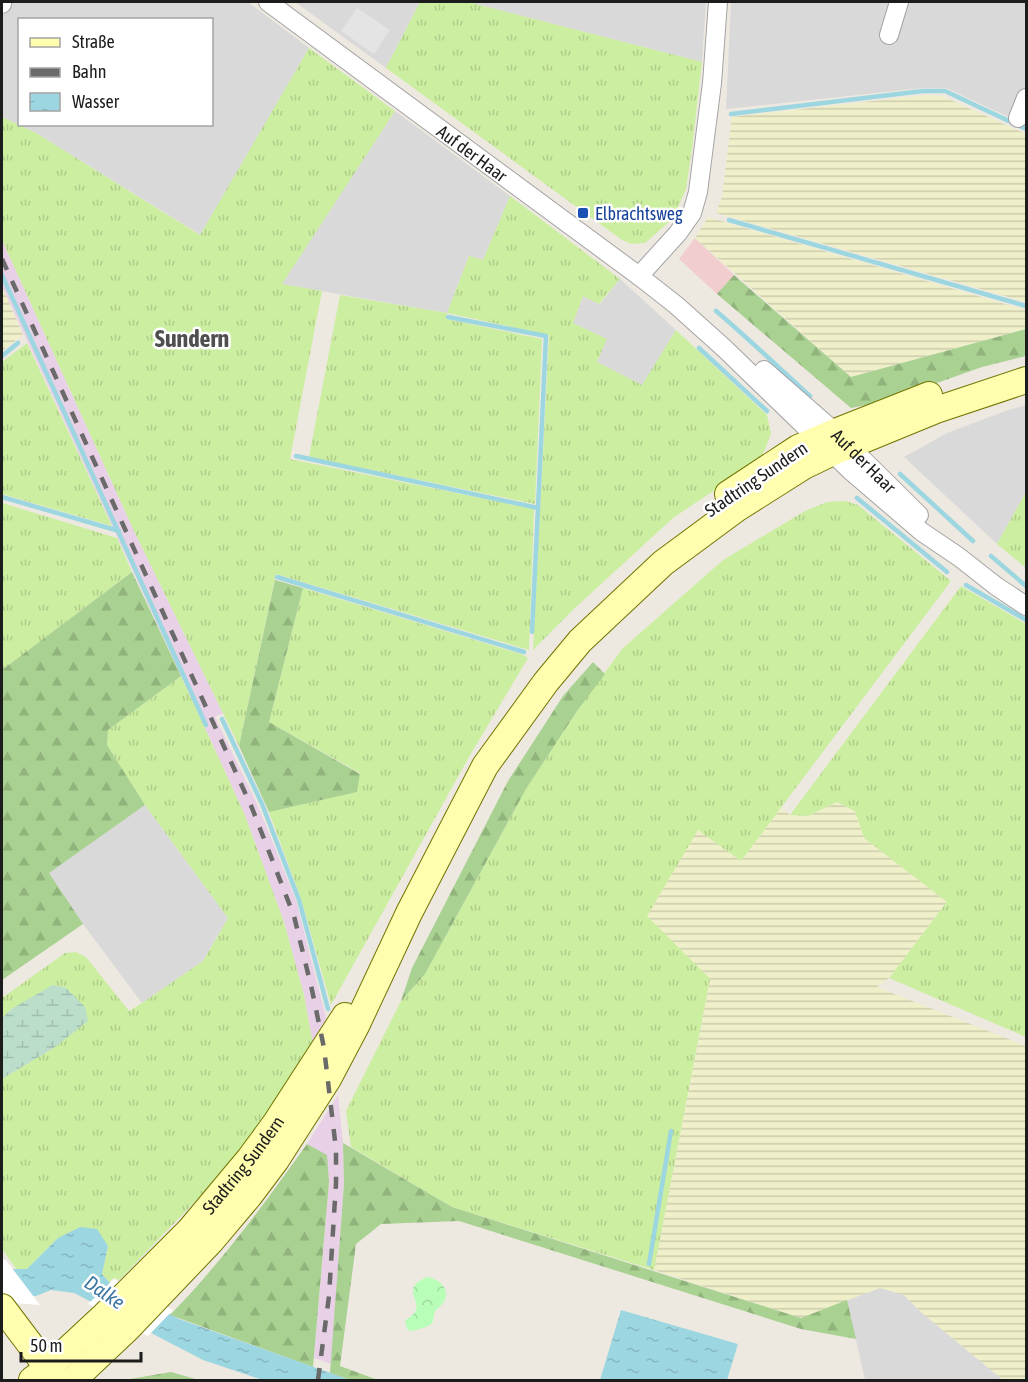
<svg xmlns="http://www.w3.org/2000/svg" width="1028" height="1382" font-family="'Asap Condensed',sans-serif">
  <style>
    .residential { fill: #dad9d9; fill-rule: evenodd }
    .commercial { fill: #f1cdce }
    .railway { fill: #e8d1e6 }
    .farmland { fill: url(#farmland-rules) }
    .grass { fill: url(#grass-tufts) }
    .forest { fill: url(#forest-firs) }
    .wetland { fill: url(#wetland-marsh) }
    .park { fill: url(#park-crowns) }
    .parking { fill: #e4e4e4 }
    .water { fill: url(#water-ripples) }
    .pier { fill: #fff }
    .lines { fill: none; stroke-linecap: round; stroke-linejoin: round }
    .stream { stroke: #9cd6e0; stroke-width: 4.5 }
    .minor-casing { stroke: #a3a3a3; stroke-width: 20 }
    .secondary-casing { stroke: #717500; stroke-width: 28 }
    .minor { stroke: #fff; stroke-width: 18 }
    .secondary { stroke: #fffdae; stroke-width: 26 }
    .rail { stroke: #6a6a6a; stroke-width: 4.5; stroke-dasharray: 12 12; stroke-linecap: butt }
    .transit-dot { fill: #1a4fb4; stroke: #fff; stroke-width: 2 }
    .labels { text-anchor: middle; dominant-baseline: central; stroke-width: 5; stroke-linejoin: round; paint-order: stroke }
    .street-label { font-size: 18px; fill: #1c1c1c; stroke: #fff }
    .transit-label { font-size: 18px; fill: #164399; stroke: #fff; text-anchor: start }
    .water-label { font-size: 20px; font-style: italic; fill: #3c77a2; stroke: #fff }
    .district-label { font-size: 24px; font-weight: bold; fill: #4f4f4f; stroke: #fff }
  </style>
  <defs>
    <pattern id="farmland-rules" width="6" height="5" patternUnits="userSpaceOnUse" patternTransform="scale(1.5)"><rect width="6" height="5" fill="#efefc9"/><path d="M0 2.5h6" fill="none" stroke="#ccccac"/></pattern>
    <pattern id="grass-tufts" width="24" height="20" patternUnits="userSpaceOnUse" patternTransform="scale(1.5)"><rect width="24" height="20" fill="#cceea1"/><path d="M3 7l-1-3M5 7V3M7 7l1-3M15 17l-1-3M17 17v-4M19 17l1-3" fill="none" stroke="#afcc8a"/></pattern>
    <pattern id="forest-firs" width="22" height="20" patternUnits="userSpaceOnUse" patternTransform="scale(1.5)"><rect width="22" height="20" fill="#a9d191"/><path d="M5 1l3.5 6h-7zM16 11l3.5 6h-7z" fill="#91b37c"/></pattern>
    <pattern id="wetland-marsh" width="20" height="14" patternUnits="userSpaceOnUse" patternTransform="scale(1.5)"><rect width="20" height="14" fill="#bbdecb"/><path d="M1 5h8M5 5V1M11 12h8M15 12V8" fill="none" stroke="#a0beae"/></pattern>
    <pattern id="park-crowns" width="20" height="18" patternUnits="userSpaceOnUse" patternTransform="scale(1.5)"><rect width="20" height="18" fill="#b8feb8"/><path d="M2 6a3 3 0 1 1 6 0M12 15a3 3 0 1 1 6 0" fill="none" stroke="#9ed99e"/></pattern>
    <pattern id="water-ripples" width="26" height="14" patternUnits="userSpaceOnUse" patternTransform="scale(1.5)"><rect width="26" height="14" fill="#9cd6e0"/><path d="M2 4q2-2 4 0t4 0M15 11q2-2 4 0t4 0" fill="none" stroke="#86b7c0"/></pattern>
  </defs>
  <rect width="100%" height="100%" fill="#eee9e0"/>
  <g class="residential">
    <path d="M2 2H248L309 48 201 235 36 133 2 117ZM20 20H212V124H20Z"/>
    <path d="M295 2H420L386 68Z"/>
    <path d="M468 2H706L702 62Z"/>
    <path d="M731 2H1026V125L946 88H923L726 109Z"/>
    <path d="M395 111 510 196 483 261 469 256 447 313 281 284Z"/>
    <path d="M620 279 676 330 642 386 596 362 573 323 583 296 600 304Z"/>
    <path d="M1026 405V492L997 544 904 457 947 433 1008 410Z"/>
    <path d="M145 805 228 918 203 961 142 1003 83 924 48 873Z"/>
    <path d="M880 1287 904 1295 922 1313 1003 1380H865L847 1300Z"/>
  </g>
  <path class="commercial" d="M695 238 734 275 717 294 679 259Z"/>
  <g class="railway">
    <path d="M2 240 134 531 223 713 215 717 258 806 296 900 329 1029 314 1050 304 995 284 922 244 813 2 286Z"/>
    <path d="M338 1095 343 1143 344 1184 331 1364 314 1358 329 1182 307 1144Z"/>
  </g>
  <g class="farmland">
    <path d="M926 95 942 96 1026 134V302L716 213 722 197 732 117Z"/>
    <path d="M708 217 1026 310V329L851 377 695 238Z"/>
    <path d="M2 286 23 335 2 351Z"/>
    <path d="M837 802 855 811 864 838 947 902 889 978 877 987 1026 1046V1380H1003L922 1313 904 1295 880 1288 801 1318 654 1270 710 980 647 916 698 829 741 861 781 808 790 815 808 816Z"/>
  </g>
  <g class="grass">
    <path d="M420 2H468L702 62 692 149 686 189 679 205 668 223 645 243 632 244 622 240 386 68Z"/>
    <path d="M309 48 395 111 282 284 322 291 290 459 534 509 529 650 276 574 239 746 134 531 2 240V117L36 133 200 235Z"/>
    <path d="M510 196 620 279 599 304 583 296 573 323 607 339 597 362 642 385 676 330 767 415 771 434 761 459 673 518 575 608 533 650 549 335 447 313 446 319 542 339 535 504 309 457 340 295 447 313 469 256 483 260Z"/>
    <path d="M27 343 112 526 2 494V362Z"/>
    <path d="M1026 492V568L997 544Z"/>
    <path d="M845 501 858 505 951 581 741 861 698 830 647 916 710 979 654 1270 452 1207 351 1147 346 1111 401 1001 425 974 526 789 577 711 622 649 723 560 805 511 827 502Z"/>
    <path d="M2 503 117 538 132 572 2 670Z"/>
    <path d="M961 586 1026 624V1037L889 978 947 902 864 838 855 811 837 802 808 816 790 815Z"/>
    <path d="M303 588 521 654 528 658 469 757 331 1005 301 899 269 812 356 792 360 773 269 722Z"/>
    <path d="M181 676 244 813 284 922 304 995 314 1050 284 1097 216 1180 119 1280 114 1278 109 1282 102 1274 108 1246 58 1238 27 1269 17 1270 2 1249V1079L55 1047 13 1008 2 1018V998L65 953 76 952 86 957 129 1011 142 1003 203 961 228 918 145 805 107 745 108 730Z"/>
  </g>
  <g class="forest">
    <path d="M734 275 851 377 1026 329V356L982 367 886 401 851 408 717 294Z"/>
    <path d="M132 572 181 676 108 730 107 745 145 805 49 873 83 924 2 980V670Z"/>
    <path d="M275 580 303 588 269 722 360 774 357 792 269 812 239 746Z"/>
    <path d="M593 662 605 674 577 711 526 789 425 974 401 1001 412 968 508 781 563 696Z"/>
    <path d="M343 1143 452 1207 801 1318 847 1300 856 1339 801 1329 459 1221 381 1224 356 1244 340 1366 378 1380H350L330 1373 344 1184Z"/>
    <path d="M307 1144 327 1155 329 1182 313 1367 170 1315C221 1263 265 1203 307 1144Z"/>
    <path d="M171 1372 199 1380H124Z"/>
  </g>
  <path class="wetland" d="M53 985 66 988 85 1007 88 1021 55 1047 2 1079V1018L13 1008Z"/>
  <path class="park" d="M427 1277C440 1279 452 1290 443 1303 441 1306 438 1308 436 1310 432 1315 436 1323 428 1326 427 1327 413 1331 410 1331L407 1329 405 1321C408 1318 414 1315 416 1310 420 1299 401 1288 427 1277Z"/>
  <path class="parking" d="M357 8 390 30 374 54 341 31Z"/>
  <g class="water">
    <path d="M80 1227 97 1229 108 1246 102 1274 109 1282 179 1319 350 1380H263L203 1360 74 1293 51 1290 36 1296 2 1295V1269H27L58 1238Z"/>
    <path d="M621 1310 738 1344 727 1380H600Z"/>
  </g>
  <g class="pier">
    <path d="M2 1259 6 1260 40 1305 2 1302Z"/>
    <path d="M114 1279 173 1310 148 1336 88 1304Z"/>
  </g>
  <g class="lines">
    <g class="stream">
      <path d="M731 114 923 91H945L1026 129"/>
      <path d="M729 220 1026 306"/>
      <path d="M2 275 206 725"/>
      <path d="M716 311C748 338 779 368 810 396"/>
      <path d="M448 317 546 336 538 508"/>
      <path d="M699 348 767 411"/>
      <path d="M2 356 18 343"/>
      <path d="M296 456 538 508 532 632"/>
      <path d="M900 474 973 541"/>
      <path d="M2 497 119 531"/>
      <path d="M857 498 947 572"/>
      <path d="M991 556 1026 586"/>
      <path d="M277 577 524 652"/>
      <path d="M966 585 1026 620"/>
      <path d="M222 719 262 804 299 900 328 1009"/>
      <path d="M649 1264 671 1131"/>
    </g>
    <g class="minor-casing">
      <g id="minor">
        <path id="s1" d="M268 2 639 276 676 305 724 348 852 472 922 532 959 557 996 586 1026 606"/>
        <path d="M2 4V2"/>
        <path d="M889 35 899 2"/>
        <path d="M1018 118 1026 98"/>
        <path d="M639 276 678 233 692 213 698 192 712 83 718 2"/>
        <path id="s2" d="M764 370 835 432 919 515"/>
      </g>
    </g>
    <g class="secondary-casing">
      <g id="secondary">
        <path d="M728 494 798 448 835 432 929 395"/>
        <path d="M2 1307 57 1380"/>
        <path id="s3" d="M32 1380 48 1368 105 1315 189 1231 250 1158 275 1124 345 1016"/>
        <path d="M73 1380 128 1328 211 1241 249 1196 276 1160 328 1079 356 1026 409 913 485 766 546 682 580 641 663 563 736 509 804 466 831 453 936 410 1026 380"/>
      </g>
    </g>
    <use href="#minor" class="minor"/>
    <use href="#secondary" class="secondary"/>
    <path class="rail" d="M2 259 252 808 294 916 312 990 324 1048 336 1149V1183L329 1296 318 1380"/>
  </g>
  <rect class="transit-dot" x="577" y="207" width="12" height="12" rx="3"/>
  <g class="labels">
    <g class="street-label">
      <text stroke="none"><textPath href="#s1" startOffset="254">Auf der Haar</textPath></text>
      <text stroke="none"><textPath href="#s2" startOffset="135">Auf der Haar</textPath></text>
      <text transform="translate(756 479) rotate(-34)">Stadtring Sundern</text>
      <text stroke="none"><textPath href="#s3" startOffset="302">Stadtring Sundern</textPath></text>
    </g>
    <g class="transit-label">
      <text x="595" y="213">Elbrachtsweg</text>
    </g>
    <g class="water-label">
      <text transform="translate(105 1292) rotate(34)">Dalke</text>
    </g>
    <g class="district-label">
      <text x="192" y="338">Sundern</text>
    </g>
  </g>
  <rect width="1028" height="1382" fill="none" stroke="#1c1c1c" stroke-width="6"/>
  <rect x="18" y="18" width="195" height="108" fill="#ffffff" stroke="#a4a4a4" stroke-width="1.5"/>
  <rect x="30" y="38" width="30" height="9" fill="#fffdae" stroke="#a4a4a4" stroke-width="1.5"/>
  <text x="72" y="48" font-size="18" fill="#1c1c1c">Straße</text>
  <rect x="30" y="68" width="30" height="9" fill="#6a6a6a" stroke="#a4a4a4" stroke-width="1.5"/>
  <text x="72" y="78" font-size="18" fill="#1c1c1c">Bahn</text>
  <rect x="30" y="93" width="30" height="18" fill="url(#water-ripples)" stroke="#a4a4a4" stroke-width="1.5"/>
  <text x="72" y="108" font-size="18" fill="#1c1c1c">Wasser</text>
  <path d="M21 1352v9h120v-9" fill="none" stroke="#1c1c1c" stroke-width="3"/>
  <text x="30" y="1352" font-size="18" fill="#1c1c1c" stroke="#ffffff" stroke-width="4.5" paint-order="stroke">50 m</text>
</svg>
